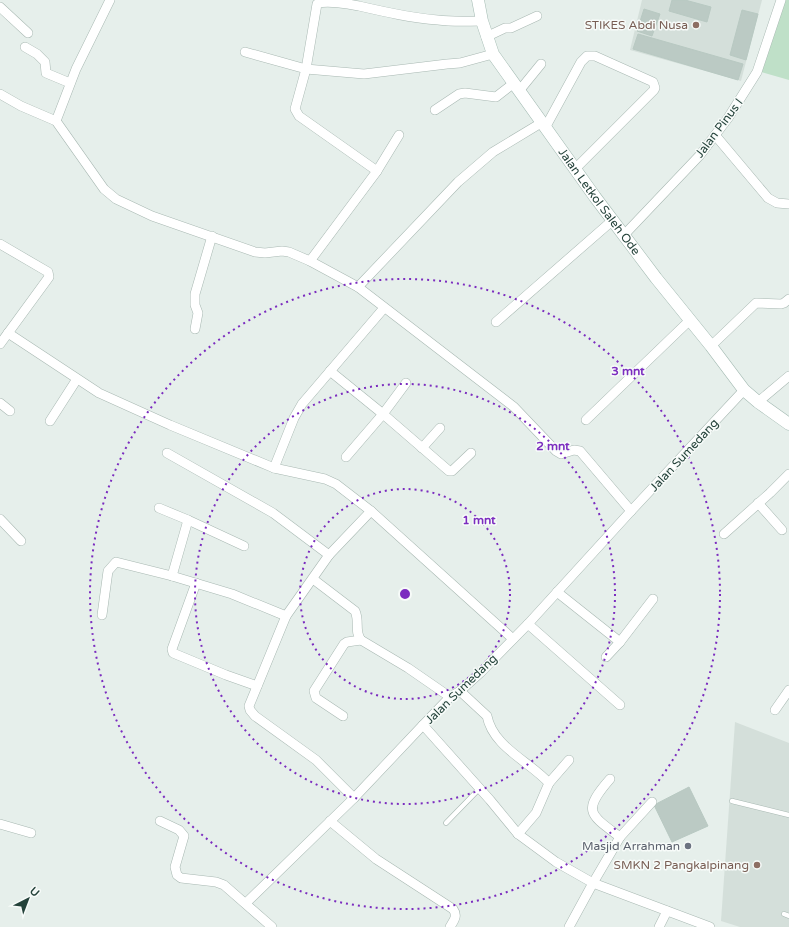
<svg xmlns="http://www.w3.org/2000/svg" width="789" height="927" font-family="'Varela Round',sans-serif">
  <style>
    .built { fill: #d4dfda }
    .green { fill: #bfe0c8 }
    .building { fill: #bbcac4; stroke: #b8c9c2 }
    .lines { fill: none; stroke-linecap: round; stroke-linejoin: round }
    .lane-casing { stroke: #a8b8b2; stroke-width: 5.5 }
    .street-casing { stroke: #a8b8b2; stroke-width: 10 }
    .secondary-casing { stroke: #a4bbb3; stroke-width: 13 }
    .lane { stroke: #fff; stroke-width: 4.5 }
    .street { stroke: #fff; stroke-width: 9 }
    .secondary { stroke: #fff; stroke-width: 12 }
    .ring { fill: none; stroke: #7b2cbf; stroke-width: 2; stroke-dasharray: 2 4 }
    .education-dot { fill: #8d6e63; stroke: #f7fbf9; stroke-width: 1.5 }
    .worship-dot { fill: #6b7280; stroke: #f7fbf9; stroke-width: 1.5 }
    .labels { text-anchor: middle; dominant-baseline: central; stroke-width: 3; stroke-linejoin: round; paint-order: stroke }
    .education-label { font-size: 12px; fill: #785e54; stroke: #f7fbf9; text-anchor: end }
    .street-label { font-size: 12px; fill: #24423a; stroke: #f7fbf9 }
    .worship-label { font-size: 12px; fill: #5b616d; stroke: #f7fbf9; text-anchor: end }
    .centre { fill: #7b2cbf; stroke: #f7fbf9; stroke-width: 2 }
    .ring-label { font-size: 12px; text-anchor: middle; font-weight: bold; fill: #7b2cbf; stroke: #f7fbf9; stroke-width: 3; stroke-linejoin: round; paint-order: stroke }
  </style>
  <rect width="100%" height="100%" fill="#e6efeb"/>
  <g class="built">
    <path d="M642 0H762L741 81 630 50Z"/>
    <path d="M735 722 789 743V927H740L721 921Z"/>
  </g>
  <path class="green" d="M782 0H789V80L761 72Z"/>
  <g class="building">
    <path d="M672 0H685L711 7 707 22 669 11Z"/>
    <path d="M644 9 660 14 652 36 637 31Z"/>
    <path d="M742 10 758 14 746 60 730 55Z"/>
    <path d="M638 34 743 64 738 80 633 49Z"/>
    <path d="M689 787 708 826 672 842 654 805Z"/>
  </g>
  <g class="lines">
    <g class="lane-casing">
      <g id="lane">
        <path d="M732 801 789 815"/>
        <path d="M446 823 480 788"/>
        <path d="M784 914 789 916"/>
      </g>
    </g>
    <g class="street-casing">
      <g id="street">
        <path d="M0 7 28 33"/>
        <path d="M486 37 505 28H511L537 16"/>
        <path d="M25 47 37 54 45 62 46 73 70 83"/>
        <path d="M245 52 306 69 364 74 447 64 460 63 493 54"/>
        <path d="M519 91 541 64"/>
        <path d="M0 94 21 106 56 121 104 189 116 199 152 216 255 252 265 253 282 251 289 252 310 261 358 287 514 407 556 451 561 454 574 450 580 451 631 511"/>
        <path d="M435 110 459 94 465 93 496 97 514 83"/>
        <path d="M56 121 76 69 110 0"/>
        <path d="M545 128 581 62 587 56H595L653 82 655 88 654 90 575 169"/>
        <path d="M715 135 768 198 777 203 789 204"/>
        <path d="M377 171 399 135"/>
        <path d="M624 235 700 155 728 118 757 72 781 0"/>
        <path d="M0 244 48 272 49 277 0 344"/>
        <path d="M310 261 377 171 299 116 295 109 306 69 317 4C325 0 349 4 359 6 385 12 411 18 438 20 452 22 467 21 482 21"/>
        <path d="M358 287 458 182 493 152 541 123"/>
        <path d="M496 322 613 220"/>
        <path d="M195 329 198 313 195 305V294L212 236"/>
        <path d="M8 333 99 393 170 425 274 468 325 479 336 484 371 511 513 639"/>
        <path d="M711 346 756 303 781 304 784 303 789 299"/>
        <path d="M330 371 383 414 449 471H452L471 453"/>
        <path d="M758 402 789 376"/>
        <path d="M0 403 10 411"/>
        <path d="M586 420 690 320"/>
        <path d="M50 421 77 379"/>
        <path d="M422 448 440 428"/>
        <path d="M167 453 273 513 329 555"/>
        <path d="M346 457 383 414 406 383"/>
        <path d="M274 468 294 418 302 404 384 308"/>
        <path d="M758 503 782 530"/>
        <path d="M159 508 188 520 244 546"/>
        <path d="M0 519 21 541"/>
        <path d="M724 534 770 493 789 474"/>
        <path d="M172 576 188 520"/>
        <path d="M313 579 355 611C360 621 354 632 361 640L408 668 450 697"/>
        <path d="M196 583 172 649 173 653 226 675 257 686"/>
        <path d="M557 592 620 642 653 599"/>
        <path d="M102 615 108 571 116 562 172 576 232 594 286 616"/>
        <path d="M528 624 620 705"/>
        <path d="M606 657 620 642"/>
        <path d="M460 691 487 716C493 747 529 761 549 783L536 813 518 834"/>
        <path d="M775 710 789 690"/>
        <path d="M343 716 316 698 314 691 344 644 347 642 361 640"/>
        <path d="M610 779C582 811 589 814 620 837"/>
        <path d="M549 783 569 760"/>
        <path d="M354 798 316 760 255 716 250 710 249 706 286 616 329 555 371 511"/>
        <path d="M160 821 179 830 184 836 175 867 177 875 181 878 216 882 224 885 272 927"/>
        <path d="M330 821 376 859 453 909C458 916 454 920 450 927"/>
        <path d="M0 824 31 833"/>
        <path d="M246 903 354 798 423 725"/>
        <path d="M569 927 593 883 620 837 652 802"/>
        <path d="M659 927 667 911"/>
        <path d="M710 927 593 883 556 862 518 834 490 800 423 725 450 697 460 691 480 673 528 624 631 511 744 390"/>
      </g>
    </g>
    <g class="secondary-casing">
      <g id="secondary">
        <path id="s1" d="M478 0 482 21 493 54 595 197 656 278 711 346 744 390 758 402 789 424"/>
      </g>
    </g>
    <use href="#lane" class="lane"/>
    <use href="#street" class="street"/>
    <use href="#secondary" class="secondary"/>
  </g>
  <g class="ring">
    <circle cx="405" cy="594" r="105"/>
    <circle cx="405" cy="594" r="210"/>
    <circle cx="405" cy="594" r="315"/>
  </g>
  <g class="education-dot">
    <circle cx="696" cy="25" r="4"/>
    <circle cx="757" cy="865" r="4"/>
  </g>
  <circle class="worship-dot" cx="688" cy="846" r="4"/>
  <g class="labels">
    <g class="education-label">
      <text x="688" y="25">STIKES Abdi Nusa</text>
      <text x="749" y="865">SMKN 2 Pangkalpinang</text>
    </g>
    <g class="street-label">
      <text transform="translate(719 128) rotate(-53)">Jalan Pinus I</text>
      <text stroke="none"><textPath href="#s1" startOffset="238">Jalan Letkol Saleh Ode</textPath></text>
      <text transform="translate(684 455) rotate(-47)">Jalan Sumedang</text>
      <text transform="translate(461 689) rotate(-44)">Jalan Sumedang</text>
    </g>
    <g class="worship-label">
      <text x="680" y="846">Masjid Arrahman</text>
    </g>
  </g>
  <circle cx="405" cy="594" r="6" class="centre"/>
  <g class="ring-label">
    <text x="628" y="375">3 mnt</text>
    <text x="553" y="450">2 mnt</text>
    <text x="479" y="524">1 mnt</text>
  </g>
  <g transform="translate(28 899) rotate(42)" stroke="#f7fbf9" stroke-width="3" paint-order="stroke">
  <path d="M0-3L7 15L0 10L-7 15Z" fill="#24423a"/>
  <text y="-6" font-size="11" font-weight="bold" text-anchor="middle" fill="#24423a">U</text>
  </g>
</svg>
